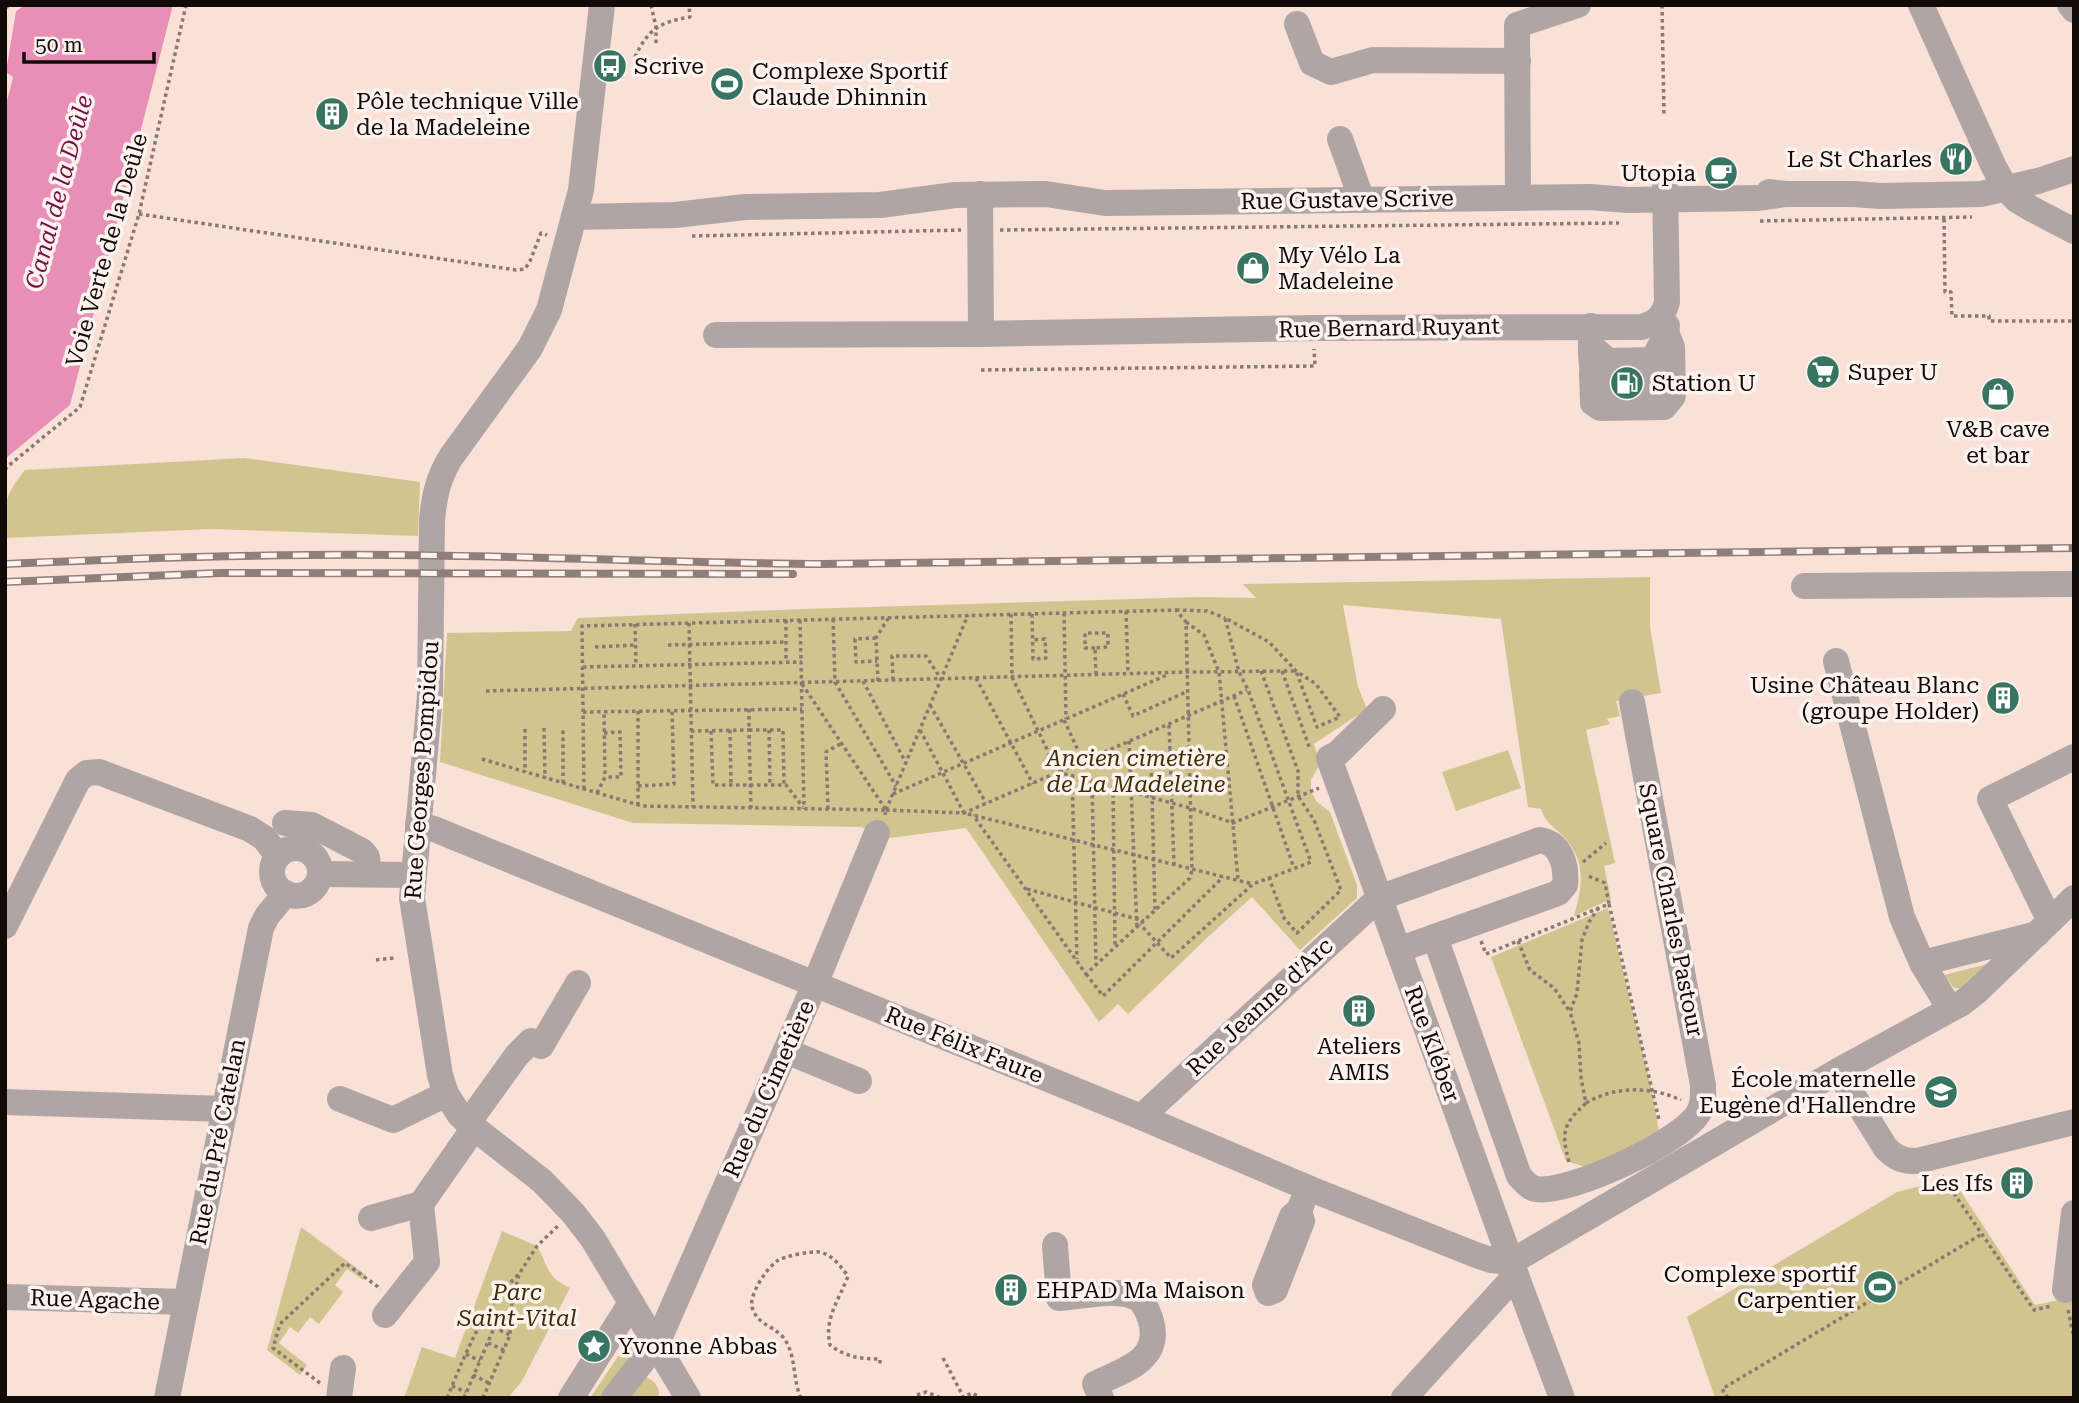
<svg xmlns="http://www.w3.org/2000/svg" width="2079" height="1403" font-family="'Roboto Serif',serif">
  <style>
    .green { fill: #d2c48f }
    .water { fill: #e78fb7 }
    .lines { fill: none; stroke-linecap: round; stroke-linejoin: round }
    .path { stroke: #897972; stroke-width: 3.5; stroke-dasharray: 3.5 3.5; stroke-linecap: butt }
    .minor { stroke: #b0a5a5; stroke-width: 26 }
    .rail-casing { stroke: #907f79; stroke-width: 8 }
    .rail { stroke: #fcf2ee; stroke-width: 5; stroke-dasharray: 16; stroke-linecap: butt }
    .labels { text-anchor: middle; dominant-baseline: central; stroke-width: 7; stroke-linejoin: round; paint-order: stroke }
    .poi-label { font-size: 23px; fill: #110a07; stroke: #fcf2ee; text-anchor: start }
    .street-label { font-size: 23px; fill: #110a07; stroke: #fcf2ee }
    .park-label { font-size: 23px; font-style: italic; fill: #3a2f06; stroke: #fcf2ee }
    .water-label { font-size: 24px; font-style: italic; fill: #770f4b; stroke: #fcf2ee }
  </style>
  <rect width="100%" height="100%" fill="#fae1d7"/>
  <g class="green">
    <path d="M244 458 420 482 418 536 211 529 5 538C5 505 3 497 25 470Z"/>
    <path d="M1650 577V627L1661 693 1616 701 1620 716 1607 719 1610 724 1586 730 1615 863 1604 866 1611 899 1574 916C1583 884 1587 860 1561 834 1551 825 1545 821 1541 809L1528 807 1501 619 1343 605 1358 687 1367 709 1314 744 1320 764 1311 780V791L1316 801 1330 812 1357 885V898L1300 950 1252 897 1210 935 1128 1014 1118 1004 1099 1022 966 828 890 838 861 827 633 823 440 762 447 633 571 631 578 618 803 609 1198 597 1256 598 1243 584Z"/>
    <path d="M1508 750 1521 788 1456 811 1442 772Z"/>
    <path d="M1608 908 1652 1091 1659 1131 1656 1136 1585 1167 1566 1161 1491 957Z"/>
    <path d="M1991 963 1961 988H1954L1944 975Z"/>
    <path d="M1952 1178 2035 1305 2074 1297V1398H1715L1687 1317 1897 1192Z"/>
    <path d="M301 1227 366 1275 363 1280 347 1269 335 1285 343 1292 319 1324 310 1317 298 1333 290 1327 279 1343 307 1365 300 1375 267 1350Z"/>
    <path d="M502 1231 537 1246C549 1267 546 1277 570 1288L522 1381 508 1398H404L422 1347 455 1358Z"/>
    <path d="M627 1332 635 1350 633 1357 601 1398H590L623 1349 621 1333Z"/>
    <path d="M646 1377C655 1381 661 1388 658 1398H626Z"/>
  </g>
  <path class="water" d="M25 5H173L70 405 5 459V109L13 77 6 72 16 11Z"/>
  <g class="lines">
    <g class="path">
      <path d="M651 5 656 27V45"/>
      <path d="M1662 5 1664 115"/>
      <path d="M5 8 10 5"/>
      <path d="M635 57C648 29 660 22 690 17L689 5"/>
      <path d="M139 214 516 270 525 269 530 261 541 233 547 235"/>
      <path d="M1944 219 1945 292H1951L1952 316H1989V321H2074"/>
      <path d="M1760 221 1972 217"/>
      <path d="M1000 230 1619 223"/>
      <path d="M692 236 961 230"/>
      <path d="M981 370 1315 366 1314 349"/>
      <path d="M5 470 7 467 80 407 139 214 186 5"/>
      <path d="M1176 610 1207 611 1225 618"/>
      <path d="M1126 611 1128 674"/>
      <path d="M1064 613 1066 719"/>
      <path d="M1011 614 1012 677 1058 772 1190 808 1233 823 1319 788"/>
      <path d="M1032 614 1033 659 1046 658 1045 639 1032 640"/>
      <path d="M833 619 835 682 896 786"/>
      <path d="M786 620V662"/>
      <path d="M800 620 801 662"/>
      <path d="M1186 622 1204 635 1219 672 1238 880"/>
      <path d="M689 623 693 807"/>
      <path d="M635 624 636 666"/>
      <path d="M876 638 855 639 856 662 877 661"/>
      <path d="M668 645 786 642"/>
      <path d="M595 647 636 645"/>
      <path d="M1095 648H1085V633H1108V647L1095 648 1096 675"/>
      <path d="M583 667 801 662 804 809"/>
      <path d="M1261 671 1298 771V796L1314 820 1341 890 1297 933 1284 918 1269 878"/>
      <path d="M1282 671 1310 749"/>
      <path d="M976 678 1033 784"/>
      <path d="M893 680 892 656H926L941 679"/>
      <path d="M863 681 906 763"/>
      <path d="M878 681 876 638 889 617"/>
      <path d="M802 684 886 810"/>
      <path d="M486 691 1187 672C1224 672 1260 671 1296 671L1317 727 1340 717 1316 684 1296 671 1269 642 1225 618 1239 672 1248 690 1311 862 1253 884 1171 958 1140 924"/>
      <path d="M1123 694 1133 716 1188 691"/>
      <path d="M1234 696 1294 868"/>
      <path d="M930 705 986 803"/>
      <path d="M749 709V730H783L784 785"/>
      <path d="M638 711V806"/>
      <path d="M583 712 802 709"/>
      <path d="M1064 720 1083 761"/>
      <path d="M1169 725 1170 751"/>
      <path d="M544 728 545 778"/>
      <path d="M525 729V772"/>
      <path d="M730 730 731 784"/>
      <path d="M769 730 770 785"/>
      <path d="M920 730 964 813 1253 884"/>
      <path d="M691 731 749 730 751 808"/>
      <path d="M711 731 713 785H786L803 807"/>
      <path d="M604 733 620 732 621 777H605"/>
      <path d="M1129 741 1137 928"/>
      <path d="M482 759 642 806 886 810 885 815"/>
      <path d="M1151 759 1155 910"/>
      <path d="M1130 767 1170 751 1174 865"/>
      <path d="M1072 776 1077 959"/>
      <path d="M1092 781 1096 965"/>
      <path d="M563 783V728"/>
      <path d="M638 786 674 784 672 711"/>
      <path d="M1113 787 1115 946"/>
      <path d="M584 789 582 626 1176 610 1186 622 1192 870 1190 878 1086 974 973 815"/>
      <path d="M597 793 605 777 604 711"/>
      <path d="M893 794 1167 675"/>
      <path d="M828 809 826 752 842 743"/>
      <path d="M886 810 964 813 1247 690"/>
      <path d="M886 810 968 615"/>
      <path d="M1583 862 1606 843"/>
      <path d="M1027 889 1144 921"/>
      <path d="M1609 904 1659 1120"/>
      <path d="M1481 941 1486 954 1609 904 1605 883 1586 875"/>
      <path d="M1518 941 1530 970 1554 988 1570 1012"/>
      <path d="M376 960 394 958"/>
      <path d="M1086 974 1103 996 1223 877"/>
      <path d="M1586 1103C1615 1086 1650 1086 1681 1100"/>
      <path d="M1569 1162C1561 1132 1563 1124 1586 1103L1581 1078 1579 1043 1570 1012 1577 993 1582 940 1589 922 1599 907"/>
      <path d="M1942 1176 2034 1310 2052 1306"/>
      <path d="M2068 1310 2074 1338"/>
      <path d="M481 1321 510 1335"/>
      <path d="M488 1343 504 1350"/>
      <path d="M466 1354 480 1361"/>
      <path d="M943 1358 963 1396"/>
      <path d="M473 1375 489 1383"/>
      <path d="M320 1383 273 1348 280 1324 345 1263 381 1289"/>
      <path d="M452 1386 466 1392"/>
      <path d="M917 1395 926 1392 941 1398"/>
      <path d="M447 1398C467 1351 481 1310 519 1274"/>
      <path d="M464 1398 494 1328"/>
      <path d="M483 1398 510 1335 511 1307 519 1274 537 1246 559 1225"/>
      <path d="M801 1398C792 1379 797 1353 782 1336 771 1325 757 1324 752 1307 749 1294 767 1268 777 1261 784 1256 811 1251 819 1252 832 1254 840 1266 848 1276 839 1301 824 1317 830 1345 846 1357 860 1359 880 1359V1364"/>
      <path d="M961 1398 972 1393 981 1398"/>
      <path d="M1728 1398 1722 1389 1982 1234"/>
    </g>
    <g class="minor">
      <path d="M602 5 581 190 549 310 530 348 451 457C438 478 434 497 432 520L430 695 412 898 440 1075 446 1094 459 1114 468 1123 542 1181 573 1213 593 1239 688 1398"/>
      <path d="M1921 5 1993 165 2006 189 2017 200 2032 209 2074 231"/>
      <path d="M2070 5 2074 10"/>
      <path d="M1297 24 1312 63 1331 72 1373 60 1518 61"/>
      <path d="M1340 139 1362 200"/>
      <path d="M1769 192 1786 194H1854L1881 196 1981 194 2038 181 2074 169"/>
      <path d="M1518 198 1517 25 1578 5"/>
      <path d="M574 217 675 215 745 207 880 205 955 195 1046 194 1105 203 1589 197 1628 200 1758 198 1786 194"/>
      <path d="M1591 326C1592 347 1584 387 1615 387"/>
      <path d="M981 334 1314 328 1642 327C1656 323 1663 317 1667 302L1665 185"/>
      <path d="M716 335 981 334 980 194"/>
      <path d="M1592 347 1608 361 1653 360"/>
      <path d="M1592 373 1593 403 1600 408 1664 407 1673 396 1672 347 1667 335"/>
      <path d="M1641 388 1650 387C1656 378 1650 368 1654 359 1658 346 1667 341 1667 326"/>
      <path d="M1804 586 2074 584"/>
      <path d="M1836 661 1902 917 1922 963 1950 1009"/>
      <path d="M1383 709 1337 754 1329 758 1511 1262 1562 1398"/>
      <path d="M285 823 312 825 362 851 367 857 369 874"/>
      <path d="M418 825 434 829 1141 1117 1308 1188 1476 1255 1491 1260 1511 1262"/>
      <circle cx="296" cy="872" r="24"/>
      <path d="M320 874 413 875"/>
      <path d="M2050 921 1990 799 2074 757"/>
      <path d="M5 926 78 780 87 773 99 772 250 829 264 838 278 856"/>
      <path d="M1435 937 1519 1176C1524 1181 1529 1188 1536 1189 1568 1195 1684 1141 1699 1112 1704 1103 1703 1095 1703 1085L1632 702"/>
      <path d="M1922 963 2037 934"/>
      <path d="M786 1051 859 1081"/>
      <path d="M1838 1071 1885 1147C1894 1158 1903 1161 1917 1161L2074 1122"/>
      <path d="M340 1099 393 1120 446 1094"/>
      <path d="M5 1102 225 1109"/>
      <path d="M1141 1117 1379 898 1540 840C1561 843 1567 866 1565 885L1558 893 1398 950"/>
      <path d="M468 1123 517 1055 531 1041 541 1046 578 983"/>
      <path d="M1299 1211 1292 1216 1265 1285 1268 1293 1275 1290 1302 1221 1299 1211 1308 1188"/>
      <path d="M371 1218 421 1204"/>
      <path d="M1055 1245 1059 1298C1079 1297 1117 1288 1135 1297 1143 1300 1147 1310 1150 1318 1164 1360 1124 1370 1095 1384L1101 1398"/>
      <path d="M1511 1262 1838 1071 1962 1003 1976 992 2074 898"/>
      <path d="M2065 1290 2074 1213"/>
      <path d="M5 1297 185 1302"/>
      <path d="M385 1315 427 1262 421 1204 474 1128"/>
      <path d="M167 1398 261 928 267 916 286 893"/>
      <path d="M339 1398 343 1368"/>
      <path d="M571 1398 631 1303"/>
      <path d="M614 1398 656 1344 662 1332 815 984 877 833"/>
      <path d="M1404 1398 1516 1275"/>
    </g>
    <g class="rail-casing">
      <g id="rail">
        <path d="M5 564C134 558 264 554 393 555 536 556 680 563 823 564L2074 548"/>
        <path d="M5 582 220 573 793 574"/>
      </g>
    </g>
    <use href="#rail" class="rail"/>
  </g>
  <defs>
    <g id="bus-disc" transform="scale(1.75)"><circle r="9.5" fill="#377562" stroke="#fcf2ee"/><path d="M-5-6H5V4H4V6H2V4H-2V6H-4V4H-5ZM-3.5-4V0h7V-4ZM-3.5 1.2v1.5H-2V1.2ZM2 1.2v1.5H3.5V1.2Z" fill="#fff"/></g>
    <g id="stadium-disc" transform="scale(1.75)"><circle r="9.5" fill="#377562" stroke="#fcf2ee"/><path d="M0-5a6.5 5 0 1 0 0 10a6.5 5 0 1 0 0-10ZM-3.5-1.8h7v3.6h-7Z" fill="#fff"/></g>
    <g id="building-disc" transform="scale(1.75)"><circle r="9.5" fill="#377562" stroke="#fcf2ee"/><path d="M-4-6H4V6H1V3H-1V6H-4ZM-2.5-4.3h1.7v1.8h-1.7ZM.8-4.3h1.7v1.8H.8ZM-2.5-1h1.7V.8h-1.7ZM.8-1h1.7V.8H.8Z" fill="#fff"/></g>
    <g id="restaurant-disc" transform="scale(1.75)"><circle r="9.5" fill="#377562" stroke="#fcf2ee"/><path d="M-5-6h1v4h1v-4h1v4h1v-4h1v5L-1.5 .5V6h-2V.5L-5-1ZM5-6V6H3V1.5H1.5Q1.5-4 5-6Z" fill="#fff"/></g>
    <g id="cafe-disc" transform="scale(1.75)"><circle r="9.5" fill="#377562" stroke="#fcf2ee"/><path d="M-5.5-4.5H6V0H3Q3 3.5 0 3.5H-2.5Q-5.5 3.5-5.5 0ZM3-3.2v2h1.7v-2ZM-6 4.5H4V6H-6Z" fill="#fff"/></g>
    <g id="shop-disc" transform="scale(1.75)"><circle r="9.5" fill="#377562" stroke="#fcf2ee"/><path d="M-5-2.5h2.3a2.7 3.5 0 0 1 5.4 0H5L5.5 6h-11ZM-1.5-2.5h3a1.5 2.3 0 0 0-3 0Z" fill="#fff"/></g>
    <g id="supermarket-disc" transform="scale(1.75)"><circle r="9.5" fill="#377562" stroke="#fcf2ee"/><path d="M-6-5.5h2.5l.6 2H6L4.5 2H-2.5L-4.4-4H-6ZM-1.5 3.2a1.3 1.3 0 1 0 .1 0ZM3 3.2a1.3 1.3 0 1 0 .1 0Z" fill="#fff"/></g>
    <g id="fuel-disc" transform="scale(1.75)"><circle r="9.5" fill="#377562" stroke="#fcf2ee"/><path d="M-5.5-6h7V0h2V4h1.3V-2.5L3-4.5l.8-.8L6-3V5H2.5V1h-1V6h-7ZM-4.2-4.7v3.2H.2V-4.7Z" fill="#fff"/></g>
    <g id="school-disc" transform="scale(1.75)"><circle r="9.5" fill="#377562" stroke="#fcf2ee"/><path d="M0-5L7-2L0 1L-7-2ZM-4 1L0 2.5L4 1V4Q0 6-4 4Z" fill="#fff"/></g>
    <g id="sight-disc" transform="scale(1.75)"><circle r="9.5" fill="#377562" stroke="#fcf2ee"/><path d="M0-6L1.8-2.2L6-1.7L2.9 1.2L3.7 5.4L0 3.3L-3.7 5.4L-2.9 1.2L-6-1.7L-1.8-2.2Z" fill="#fff"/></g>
  </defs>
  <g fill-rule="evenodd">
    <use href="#bus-disc" x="610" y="66"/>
    <use href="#stadium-disc" x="727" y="84"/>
    <use href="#building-disc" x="332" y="114"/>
    <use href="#restaurant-disc" x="1956" y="159"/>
    <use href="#cafe-disc" x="1721" y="173"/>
    <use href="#shop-disc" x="1253" y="268"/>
    <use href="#supermarket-disc" x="1823" y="372"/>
    <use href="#fuel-disc" x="1627" y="383"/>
    <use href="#shop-disc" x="1998" y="394"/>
    <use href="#building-disc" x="2003" y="698"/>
    <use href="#building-disc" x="1359" y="1011"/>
    <use href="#school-disc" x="1941" y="1092"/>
    <use href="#building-disc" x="2017" y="1183"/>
    <use href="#stadium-disc" x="1880" y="1287"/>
    <use href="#building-disc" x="1011" y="1290"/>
    <use href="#sight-disc" x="594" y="1346"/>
  </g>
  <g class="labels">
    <g class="poi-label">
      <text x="634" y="66">Scrive</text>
      <text x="752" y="71">Complexe Sportif<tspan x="752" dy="26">Claude Dhinnin</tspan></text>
      <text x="356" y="101">Pôle technique Ville<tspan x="356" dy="26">de la Madeleine</tspan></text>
      <text x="1932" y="159" text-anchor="end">Le St Charles</text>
      <text x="1696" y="173" text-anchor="end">Utopia</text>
      <text x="1278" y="255">My Vélo La<tspan x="1278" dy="26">Madeleine</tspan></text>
      <text x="1848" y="372">Super U</text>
      <text x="1652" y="383">Station U</text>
      <text x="1998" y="429" text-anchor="middle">V&amp;B cave<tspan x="1998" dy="26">et bar</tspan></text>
      <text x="1979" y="685" text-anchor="end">Usine Château Blanc<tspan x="1979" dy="26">(groupe Holder)</tspan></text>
      <text x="1359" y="1046" text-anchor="middle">Ateliers<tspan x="1359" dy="26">AMIS</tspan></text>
      <text x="1916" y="1079" text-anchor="end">École maternelle<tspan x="1916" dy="26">Eugène d'Hallendre</tspan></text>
      <text x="1993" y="1183" text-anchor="end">Les Ifs</text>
      <text x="1856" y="1274" text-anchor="end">Complexe sportif<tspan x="1856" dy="26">Carpentier</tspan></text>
      <text x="1036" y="1290">EHPAD Ma Maison</text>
      <text x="618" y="1346">Yvonne Abbas</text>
    </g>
    <g class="street-label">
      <text transform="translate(1347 200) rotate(-1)">Rue Gustave Scrive</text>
      <text transform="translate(107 250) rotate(-74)">Voie Verte de la Deûle</text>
      <text transform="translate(1389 328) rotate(-1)">Rue Bernard Ruyant</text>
      <text transform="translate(422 770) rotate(-86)">Rue Georges Pompidou</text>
      <text transform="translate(1671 910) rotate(79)">Square Charles Pastour</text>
      <text transform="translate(1260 1007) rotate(-43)">Rue Jeanne d'Arc</text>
      <text transform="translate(1432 1044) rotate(70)">Rue Kléber</text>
      <text transform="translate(964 1045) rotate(22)">Rue Félix Faure</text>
      <text transform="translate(769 1089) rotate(-66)">Rue du Cimetière</text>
      <text transform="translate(218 1142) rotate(-79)">Rue du Pré Catelan</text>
      <text transform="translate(95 1300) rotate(2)">Rue Agache</text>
    </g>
    <g class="park-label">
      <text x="1136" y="758">Ancien cimetière<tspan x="1136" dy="26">de La Madeleine</tspan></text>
      <text x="517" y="1292">Parc<tspan x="517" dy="26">Saint-Vital</tspan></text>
    </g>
    <g class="water-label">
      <text transform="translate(59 192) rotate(-75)">Canal de la Deûle</text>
    </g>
  </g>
  <rect width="2079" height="1403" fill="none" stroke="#110a07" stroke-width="14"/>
  <path d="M24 52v10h130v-10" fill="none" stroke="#110a07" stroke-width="3.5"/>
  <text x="35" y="52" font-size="21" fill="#110a07" stroke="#fcf2ee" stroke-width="5" paint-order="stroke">50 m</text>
</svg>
